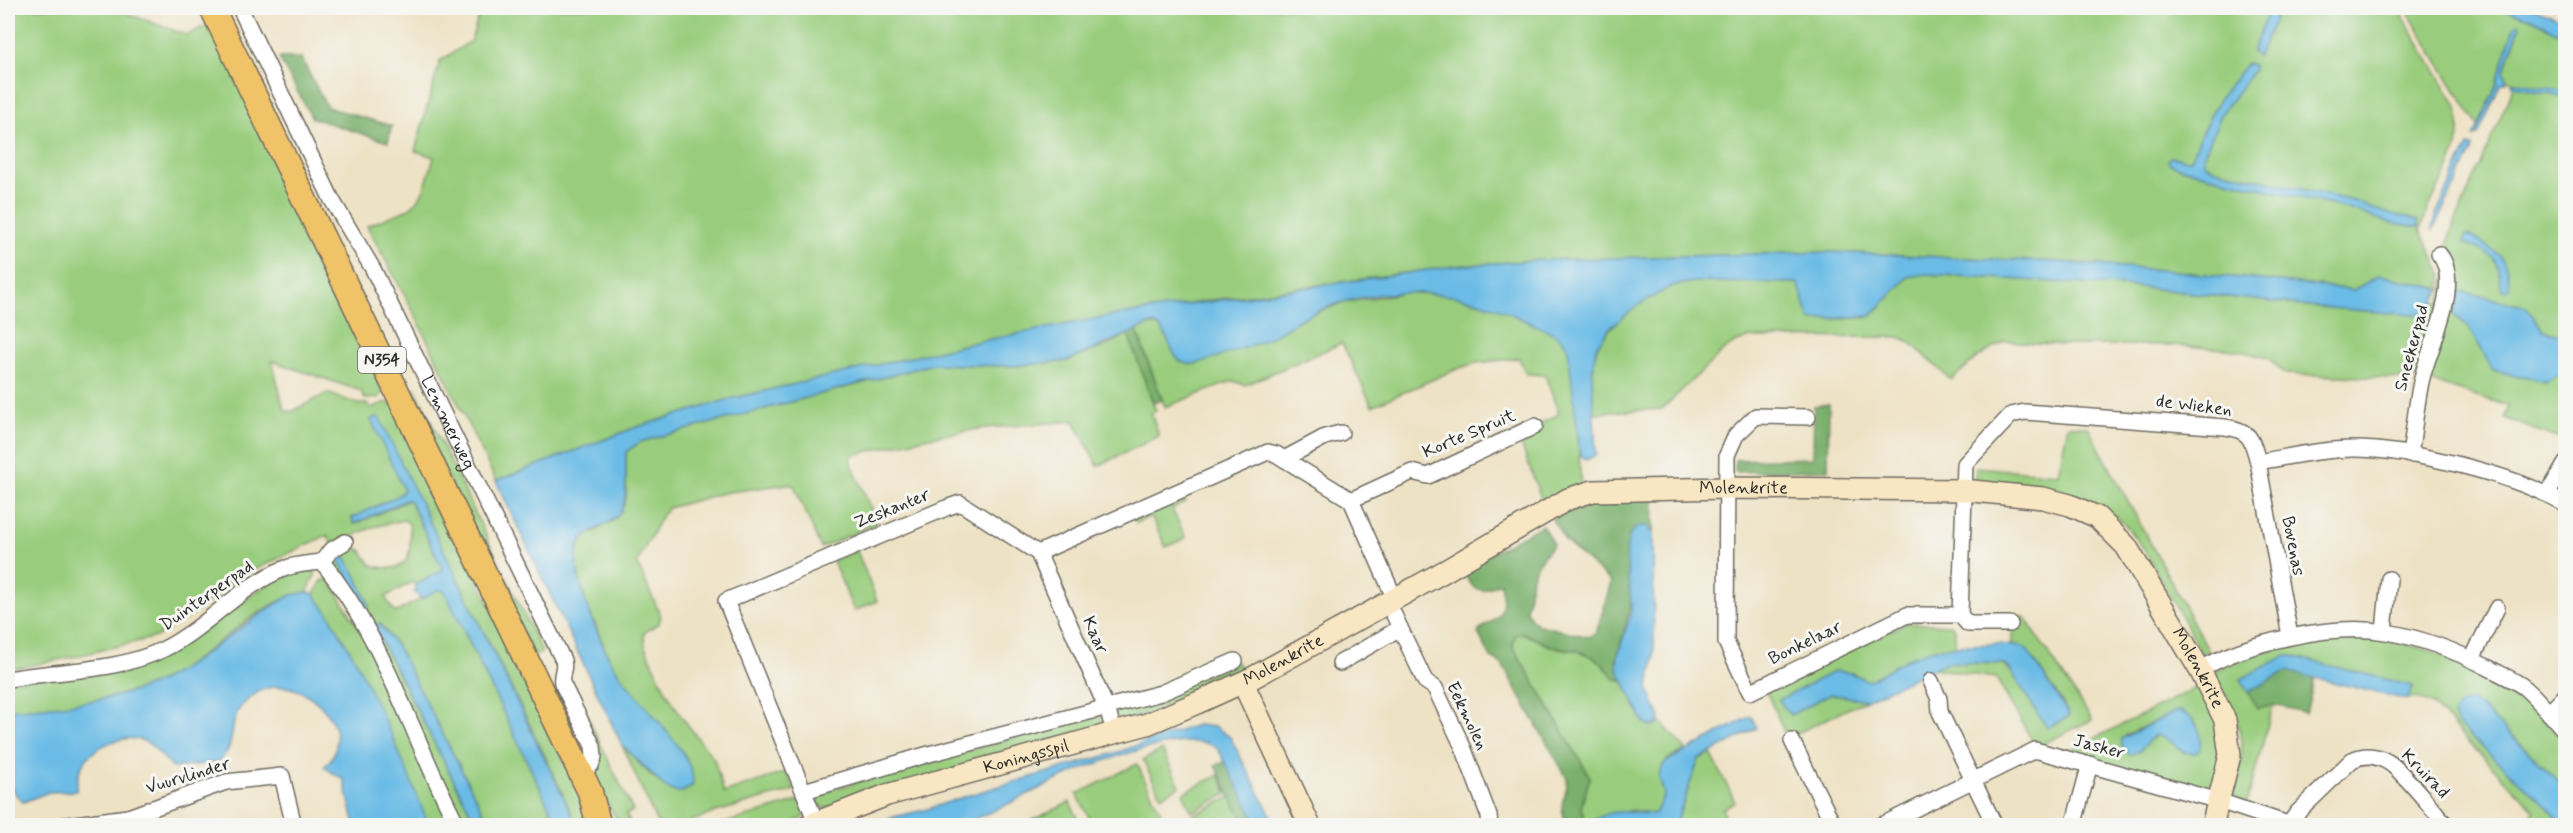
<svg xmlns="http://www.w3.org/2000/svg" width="2573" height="833" font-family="Mynerve,sans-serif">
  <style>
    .green { fill: #99cd7d; stroke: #627c54; stroke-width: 1.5; fill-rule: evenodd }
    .forest { fill: #7ab06c; stroke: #526e4c; stroke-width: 1.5 }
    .water { fill: #6bbbe6; stroke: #4b7388; stroke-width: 1.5 }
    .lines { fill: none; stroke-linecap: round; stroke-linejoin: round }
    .street-casing { stroke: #6f6b61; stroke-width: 18 }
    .secondary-casing { stroke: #6f6b61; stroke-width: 24 }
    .primary-casing { stroke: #6f6b61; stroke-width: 27 }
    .street { stroke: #fff; stroke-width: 15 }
    .secondary { stroke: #f9e7c3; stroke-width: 21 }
    .primary { stroke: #f0c369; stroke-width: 24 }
    .labels { text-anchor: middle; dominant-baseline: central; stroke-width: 6; stroke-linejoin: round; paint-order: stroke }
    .shield { fill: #f6f6f2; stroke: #686867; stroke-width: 1.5 }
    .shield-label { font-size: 16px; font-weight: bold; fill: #2b2b2b }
    .street-label { font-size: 18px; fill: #2b2b2b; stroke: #f6f6f2 }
  </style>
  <rect width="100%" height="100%" fill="#f6f6f2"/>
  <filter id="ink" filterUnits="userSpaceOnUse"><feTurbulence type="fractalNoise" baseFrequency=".0167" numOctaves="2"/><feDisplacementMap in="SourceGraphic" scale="12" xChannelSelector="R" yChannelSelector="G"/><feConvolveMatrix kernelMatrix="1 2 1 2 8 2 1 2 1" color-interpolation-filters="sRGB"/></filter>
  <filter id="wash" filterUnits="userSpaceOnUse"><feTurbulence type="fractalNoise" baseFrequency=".008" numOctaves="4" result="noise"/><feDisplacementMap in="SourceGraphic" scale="24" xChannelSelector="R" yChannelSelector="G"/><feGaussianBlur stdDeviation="1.35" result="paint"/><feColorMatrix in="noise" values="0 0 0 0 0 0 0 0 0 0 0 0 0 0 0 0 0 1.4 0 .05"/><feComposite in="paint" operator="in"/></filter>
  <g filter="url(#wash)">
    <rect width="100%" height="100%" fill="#eee2c5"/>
    <g class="green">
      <path d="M8 8H124L128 14 187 35 212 23 383 392 379 398 365 399 361 391 272 361 284 409 291 412 327 393 358 404H368L370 408 387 402 399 412 594 825H577L548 762 378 417 404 490 398 496 352 518 355 524 409 500 443 570 415 585 412 582 385 597 395 613 439 589 445 592 558 825H490L398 648 380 623 373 626 477 825H461L332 564V557L348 546 361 550 371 565C410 576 413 556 409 523L404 520 373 527 333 545 327 535 246 574 184 620 156 637 73 657 8 670ZM343 555 356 575 365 610 338 559Z"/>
      <path d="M481 8H2270L2252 52 2257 56 2280 8H2397L2456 104C2468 146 2446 171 2429 207 2425 215 2424 223 2420 230L2442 274 2441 289 2380 275 2354 290 2174 271 2058 262 1829 252 1539 260 1455 266 1212 300 981 341 730 399 637 427 496 481 412 309 367 226C418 204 418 214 434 157L415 151 440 61 471 41ZM2247 63 2254 70 2222 113 2203 157 2205 163 2215 169 2357 202 2375 210 2419 220V227L2387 222 2345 208 2201 174 2170 164 2171 157 2189 160 2192 158 2202 132 2220 98Z"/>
      <path d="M2405 8C2434 8 2464 4 2493 8 2519 10 2544 24 2565 37V92C2547 87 2523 87 2507 79L2504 71 2520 27H2514L2495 88 2478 126Z"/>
      <path d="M2514 86 2545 91 2565 97V335L2543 330 2526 307 2465 292 2456 318 2468 326 2493 370 2545 382 2565 371V432L2556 438 2505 418 2508 406 2426 380 2449 259 2447 246 2450 234Z"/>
      <path d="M1926 274 2139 287 2318 307 2428 310 2434 302 2440 305 2416 379 2285 374 2268 358 2237 350 2172 345H2066L2005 341 1978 357 1951 380 1910 342 1899 337 1749 338 1734 343 1722 352 1662 409 1593 413C1591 389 1590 362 1600 340 1618 320 1644 295 1670 287 1700 277 1761 283 1795 283H1799L1810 320 1864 318 1871 316 1908 277Z"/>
      <path d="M1408 292 1455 296 1500 308 1557 335 1565 342 1568 349 1577 414 1581 487 1544 506 1518 436 1559 414 1545 375 1526 374 1519 358 1476 363 1457 369 1372 406 1342 343 1245 385 1233 381 1165 407 1136 329C1168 316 1165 341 1180 362L1193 364 1252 345 1307 316 1342 303Z"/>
      <path d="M1128 334 1156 411 1151 413 1159 436 1098 466 1074 421 985 428 925 438 853 455 850 460 877 523 821 548 794 486 788 484 723 493 668 508 662 515 637 563 661 616 659 623 644 633 645 647 667 693 681 716 714 759 724 793 786 772 795 790 716 812 682 825H658L622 745C635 759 673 806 692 786L685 755 619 677 610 661 585 600 578 572 576 560 581 542 585 537 614 520 623 506 626 497V452L640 442 934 364 1013 366 1067 361 1106 346Z"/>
      <path d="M411 388H415L542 652 534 656 407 393Z"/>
      <path d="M2068 425 2088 427 2209 652 2203 655 2143 548 2127 527 2116 516 2079 497 2046 489 1974 486 1976 467 2058 474Z"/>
      <path d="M1182 493 1186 502 1172 509 1186 538 1166 547 1151 516 1136 523 1133 516Z"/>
      <path d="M857 551 877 601 854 611 833 561Z"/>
      <path d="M315 570V575L307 592C259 600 215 651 172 675 125 702 60 706 8 710V682L111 667 202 629 286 572Z"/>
      <path d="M329 579 370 647 454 825H429L327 611 314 594 322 581Z"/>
      <path d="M2024 616 2092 720 2036 747 1996 678 1932 668 1947 662 2002 664 2069 717 2063 703 2028 652 2023 647 2012 645V622Z"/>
      <path d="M1906 623 1951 625 1955 629V646L1911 657 1868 681 1851 673 1780 700 1790 715 1830 694 1866 700 1787 738 1766 691Z"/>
      <path d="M1517 634C1529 634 1538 641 1548 645 1557 649 1568 649 1577 651 1595 655 1604 665 1615 679L1623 680 1643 721 1658 724 1660 721 1686 750 1668 759 1659 777 1664 794 1655 814 1632 810 1593 821 1586 825 1581 807 1590 777 1513 647 1514 638Z"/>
      <path d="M2345 636C2441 642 2500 673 2565 742V787L2476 703 2561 825H2519L2535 811 2433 705 2417 698 2408 700 2413 687 2291 656 2241 679 2266 705H2273L2247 803 2232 799C2252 745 2239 719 2213 672L2276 647Z"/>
      <path d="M1237 662 1241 670 1153 711 1120 722 1115 718V713Z"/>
      <path d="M2201 685 2216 718 2222 748 2214 795 2065 753ZM2177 711H2182L2184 753C2163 735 2159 726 2139 752L2126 735Z"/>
      <path d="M574 689 633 811 626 814 629 820 620 824 597 788 595 780 597 766 573 690Z"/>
      <path d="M1101 716 1104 725 825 809 818 806 813 795 1027 734Z"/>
      <path d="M1162 750 1180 786 1161 796 1143 760Z"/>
      <path d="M1711 753 1735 802 1722 809 1730 825 1675 826 1699 759Z"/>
      <path d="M1137 764 1167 825H1093L1077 794Z"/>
      <path d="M1219 775 1228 794 1192 812 1183 793Z"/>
      <path d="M1231 797 1245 825H1173Z"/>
      <path d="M802 800C803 804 805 810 805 814 801 831 730 825 715 826Z"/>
      <path d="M1070 802 1081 825H1023Z"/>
    </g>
    <g class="forest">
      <path d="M279 58H301L327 107 392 126 388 142 312 118Z"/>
      <path d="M1136 329 1162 400 1153 403 1128 334Z"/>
      <path d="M1829 404 1828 470 1735 472V460L1813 458 1814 406Z"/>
      <path d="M1604 500H1654L1653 534 1650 529 1617 658V667L1623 680 1615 679 1603 664 1595 658 1579 651 1551 646 1525 634H1517L1514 638 1513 647 1590 777 1581 807 1586 825H1567C1555 798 1569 799 1567 778L1501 663 1491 658 1478 633C1483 625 1491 624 1497 617 1506 608 1502 593 1500 583L1483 590 1474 588 1461 570 1542 525 1553 544 1538 563 1532 576 1526 610 1532 620 1539 625 1589 637 1597 631 1611 582 1566 542 1552 519 1586 503Z"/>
      <path d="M2286 671 2315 677 2306 713C2289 709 2273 701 2257 709L2248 692Z"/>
      <path d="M1226 762 1258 825H1245L1215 765Z"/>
    </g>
    <g class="water">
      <path d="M2270 8H2280L2258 56 2252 52Z"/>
      <path d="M2494 8H2533L2563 20 2565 21V37L2532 18Z"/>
      <path d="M2519 23 2520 27 2504 71 2507 82 2500 85 2478 135 2474 136 2495 88 2514 27Z"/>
      <path d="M2247 63 2254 66V70L2222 113 2203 157 2205 163 2215 169 2357 202 2375 210 2419 220V227L2387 222 2345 208 2201 174 2170 164 2168 160 2171 157 2189 160 2192 158 2202 132 2220 98Z"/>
      <path d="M2513 82 2559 90 2565 92V97C2548 91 2529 92 2512 85Z"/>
      <path d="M2469 145 2473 146 2472 151 2433 230 2432 226 2436 214Z"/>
      <path d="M2468 235C2494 250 2510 255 2509 288L2506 291 2502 290C2496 256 2497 256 2464 243L2465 236Z"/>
      <path d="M1829 252 2058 262 2174 271 2354 290 2380 275 2441 289 2434 302 2424 314 2414 315 2318 307 2139 287 1926 274 1908 277 1871 316 1810 320 1798 283 1693 282 1672 286 1640 304 1610 328 1596 347 1592 376 1596 455 1586 460 1580 454 1568 349C1560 331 1536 327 1520 318 1454 285 1371 284 1305 317 1293 323 1281 331 1269 338 1253 346 1235 351 1218 357 1210 359 1200 364 1192 364 1165 365 1174 327 1151 324L1067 361 1013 366 933 364 640 442 626 452C625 468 628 493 623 507 616 524 597 526 584 537 561 557 598 635 609 658 624 690 702 756 692 786L682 792H675L665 787 622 745 496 481 637 427 730 399 981 341 1104 317 1455 266 1539 260Z"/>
      <path d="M2465 292 2526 307 2543 330 2565 335V371L2546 382 2493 370 2468 326 2453 314 2459 293Z"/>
      <path d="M376 416 380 419 577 825H558L445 592 439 589 422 599 414 592 417 590 415 585 443 570 410 501 406 500 354 524 352 518 398 496 404 490 371 420Z"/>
      <path d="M1647 526 1653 534 1654 659 1648 689 1660 717 1658 724C1651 727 1648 727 1643 721L1617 667C1617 648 1627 631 1631 612 1634 593 1611 522 1647 526Z"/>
      <path d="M344 555 356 575 369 605 365 610 338 558Z"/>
      <path d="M307 592 314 594 327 611 355 659 393 738 429 825H355L344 780 324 767C365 730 296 663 254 695 228 714 237 721 229 747 228 752 222 757 218 762L173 768C165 760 155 746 146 742 125 732 95 745 83 764 78 772 77 781 76 791L49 792 23 802 8 785V710C59 706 127 701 172 675 208 655 239 627 274 605L291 595Z"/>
      <path d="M379 623 398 648 490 825H477L373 625Z"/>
      <path d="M1999 644 2023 647 2028 651 2070 716 2047 728 2009 668 2002 664 1947 662 1866 700 1830 694 1790 715 1779 700 1835 671 1851 673 1868 681C1887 671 1906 657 1928 651 1951 644 1975 645 1999 644Z"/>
      <path d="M2285 656H2291L2413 686 2408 700 2286 671 2248 692 2241 679Z"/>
      <path d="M2469 701 2476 703 2565 787V825H2561L2554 814 2456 723C2449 711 2458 704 2469 701Z"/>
      <path d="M2176 711C2194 712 2207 737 2198 752 2178 759 2174 735 2155 735 2146 742 2141 755 2128 754L2121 744V739Z"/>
      <path d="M1751 716 1757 728 1699 759 1675 825H1589C1610 805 1629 813 1655 814L1664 794 1659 777 1664 763Z"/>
      <path d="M1197 725 1215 727 1230 737 1276 825H1258L1218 749C1195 727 1097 762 1070 774 1033 790 996 813 957 825 941 829 894 826 875 825L894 817 928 809 969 795 1112 754Z"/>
    </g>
  </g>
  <g filter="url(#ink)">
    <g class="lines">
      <g class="street-casing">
        <g id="street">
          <path id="s1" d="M240 8 332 200 373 269 563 660C566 669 560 674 562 683L593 746 594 757 591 765 581 773"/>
          <path d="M1808 417 1756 416 1736 435 1727 455 1726 642 1750 692 1907 615H1960L1965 464 2011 415 2025 412 2225 427C2250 430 2252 439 2258 462L2290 636"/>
          <path d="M2410 455C2414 430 2416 406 2421 382 2428 348 2464 283 2439 254"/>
          <path d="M1284 459 1325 437 1341 433"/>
          <path d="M2258 462C2289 457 2322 449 2353 449 2410 449 2518 475 2566 505"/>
          <path d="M2548 493 2566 463"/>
          <path d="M1351 500 1412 472 1428 476 1535 426"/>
          <path d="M345 542 330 551 322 562C385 638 412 739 458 826"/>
          <path d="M1038 553 1107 709 1115 733"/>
          <path d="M1960 615 1968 624H2010"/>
          <path d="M1400 628 1425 681 1435 688 1463 747 1489 816 1490 826"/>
          <path d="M2384 631 2389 579"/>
          <path d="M2472 659 2497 608"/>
          <path d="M1340 663 1400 628 1388 602"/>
          <path d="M2200 670C2245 642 2333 623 2386 632 2422 638 2456 651 2489 668 2500 674 2515 680 2525 688 2540 701 2552 717 2566 732"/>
          <path d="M8 679C59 670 117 672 164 649 208 627 240 585 286 568 298 564 310 563 322 562"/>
          <path d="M1931 681 1939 699 1940 712 1995 826"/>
          <path d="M2549 713 2566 695"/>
          <path d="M1792 741 1834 826"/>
          <path d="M804 791 929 754 1161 693 1235 661"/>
          <path d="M128 817 226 782 282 776 294 826"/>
          <path d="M816 822 726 601 946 508 960 503 1038 553 1268 452 1276 454 1351 500 1394 597"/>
          <path d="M2290 823 2297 813 2352 760C2364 754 2376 755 2388 762 2401 769 2435 812 2447 826"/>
          <path d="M60 826 128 817 130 826"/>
          <path d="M1880 826 2035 750 2219 801 2294 826"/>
          <path d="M2073 826 2090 764"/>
        </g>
      </g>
      <g class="secondary-casing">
        <g id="secondary">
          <path d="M1243 683 1310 826"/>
          <path id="s2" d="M807 826 887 795 1147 724 1197 703 1252 678 1445 571 1568 499 1593 491 1727 488 1963 490 2043 498 2070 505 2097 517 2126 546 2200 670 2225 720 2230 755 2212 826"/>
        </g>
      </g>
      <g class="primary-casing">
        <path id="primary" d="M212 8 590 792 599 826"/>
      </g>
      <use href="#street" class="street"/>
      <use href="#secondary" class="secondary"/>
      <use href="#primary" class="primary"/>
    </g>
  </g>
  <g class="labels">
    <rect class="shield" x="358" y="347" width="48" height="26" rx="4.5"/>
    <g class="shield-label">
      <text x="382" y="360">N354</text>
    </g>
    <g class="street-label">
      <text transform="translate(2412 348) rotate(-75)">Sneekerpad</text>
      <text transform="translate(2194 406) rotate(7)">de Wieken</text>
      <text stroke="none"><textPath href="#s1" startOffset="464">Lemmerweg</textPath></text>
      <text transform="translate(1469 434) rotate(-23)">Korte Spruit</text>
      <text stroke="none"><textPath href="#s2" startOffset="1010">Molenkrite</textPath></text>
      <text transform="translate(892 509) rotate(-22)">Zeskanter</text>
      <text transform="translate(2293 546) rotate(79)">Bovenas</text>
      <text transform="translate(207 596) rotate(-35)">Duinterperpad</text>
      <text transform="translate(1095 635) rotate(66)">Kaar</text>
      <text transform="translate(1805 643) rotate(-26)">Bonkelaar</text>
      <text stroke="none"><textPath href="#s2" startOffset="506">Molenkrite</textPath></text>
      <text stroke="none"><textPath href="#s2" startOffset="1550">Molenkrite</textPath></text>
      <text transform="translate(1467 716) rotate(64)">Eekmolen</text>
      <text transform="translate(2099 747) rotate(15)">Jasker</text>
      <text stroke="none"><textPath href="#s2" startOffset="230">Koningsspil</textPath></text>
      <text transform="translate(2425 774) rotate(46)">Kruirad</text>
      <text transform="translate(188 776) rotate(-17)">Vuurvlinder</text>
    </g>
  </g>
  <rect width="2573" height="833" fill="none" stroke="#f6f6f2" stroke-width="30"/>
</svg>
